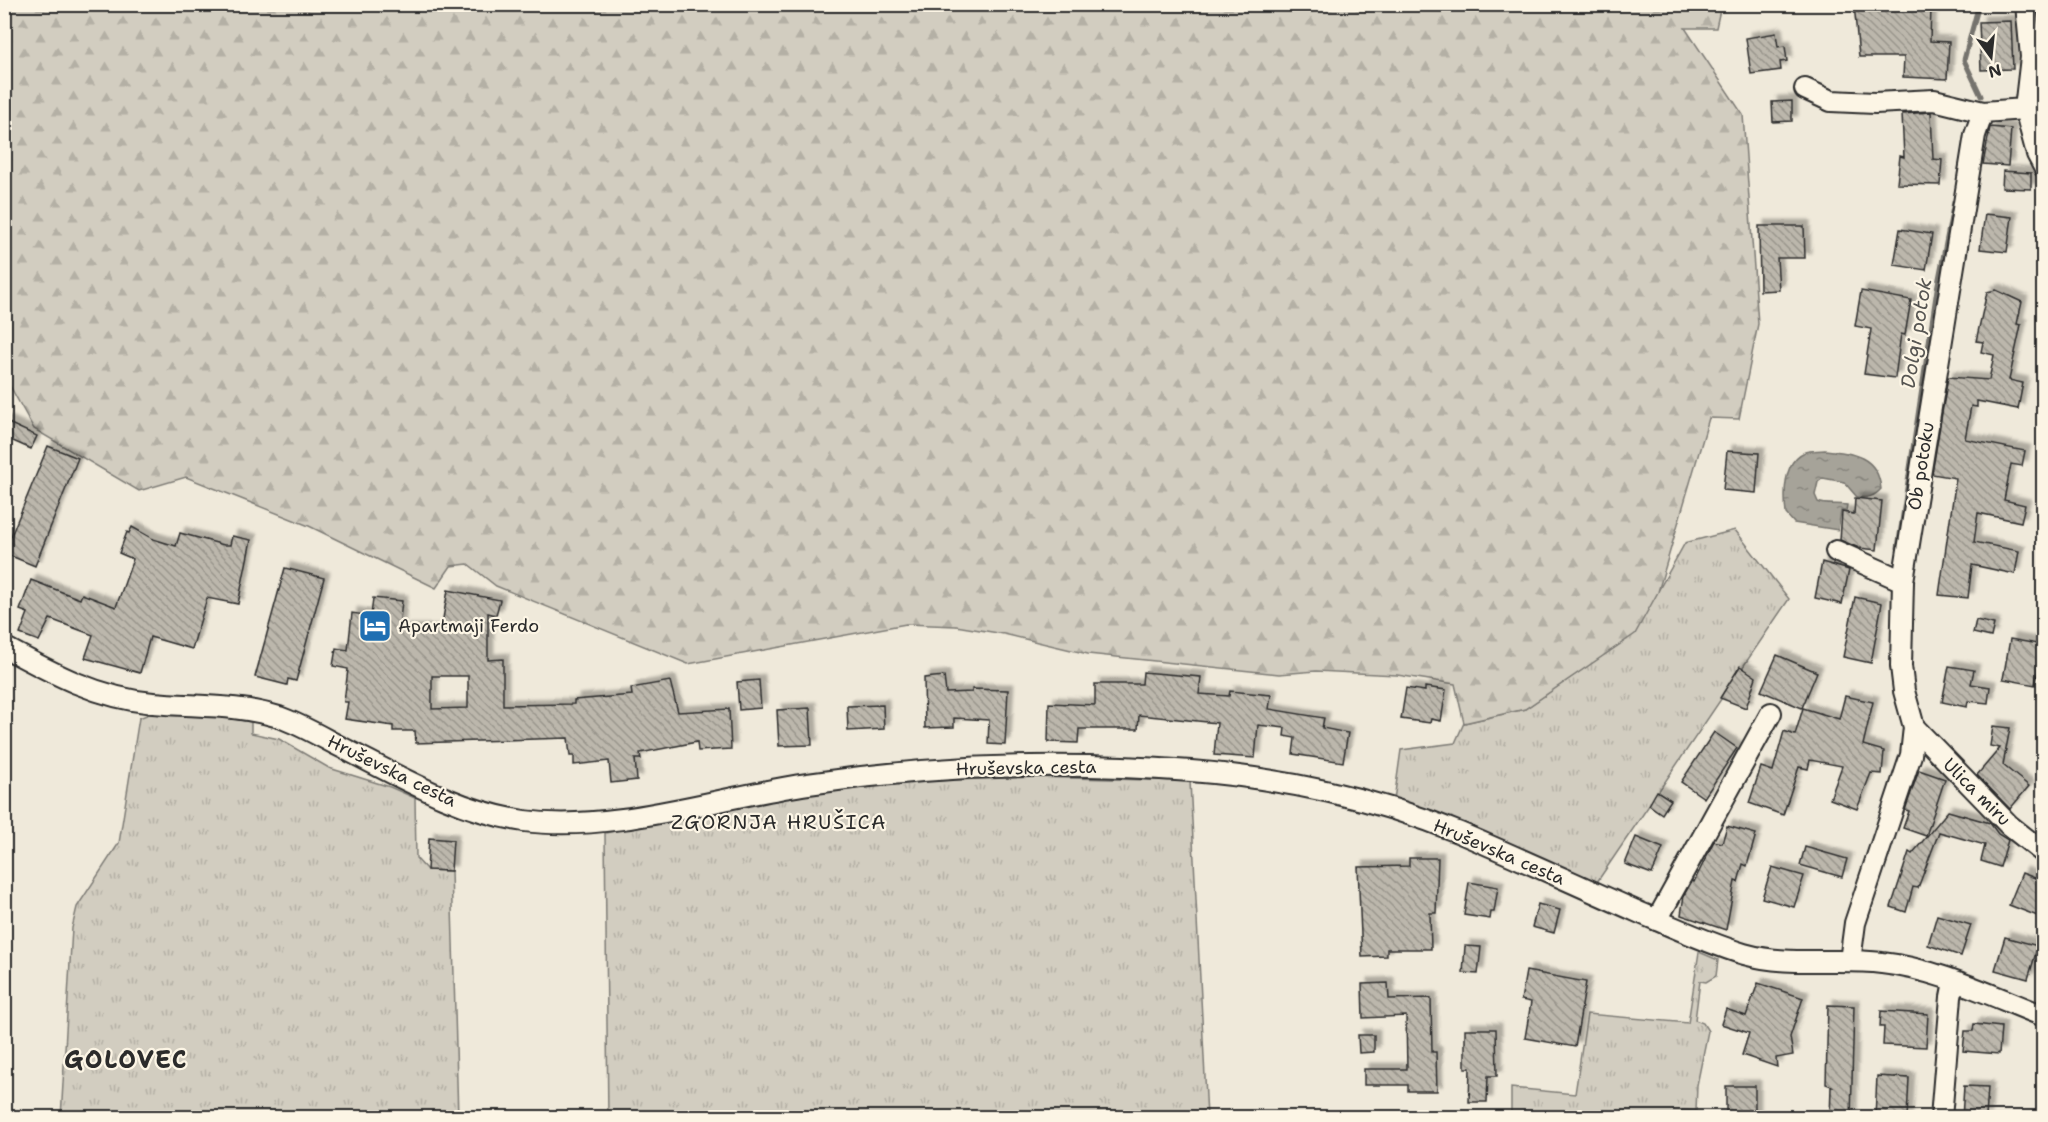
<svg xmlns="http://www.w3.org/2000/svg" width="2048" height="1122" font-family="'Shantell Sans',sans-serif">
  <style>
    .grass { fill: url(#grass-tufts); stroke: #7e7c76; stroke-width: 1.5 }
    .forest { fill: url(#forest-firs); stroke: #7e7c76; stroke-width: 1.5 }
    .water { fill: url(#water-ripples); stroke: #75736d; stroke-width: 1.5 }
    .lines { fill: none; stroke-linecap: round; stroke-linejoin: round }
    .stream { stroke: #75736d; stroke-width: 5 }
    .building { fill: url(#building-back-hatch); stroke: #2b2b2b; stroke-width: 1.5; fill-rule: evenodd; filter: url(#shadow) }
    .minor-casing { stroke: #2b2b2b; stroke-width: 24 }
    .minor { stroke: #fcf5e5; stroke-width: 20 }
    .labels { text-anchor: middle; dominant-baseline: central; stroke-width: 4.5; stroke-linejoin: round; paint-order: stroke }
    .street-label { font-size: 18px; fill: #2b2b2b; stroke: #fcf5e5 }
    .poi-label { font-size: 18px; fill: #2b2b2b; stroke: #fcf5e5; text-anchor: start }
    .water-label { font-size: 20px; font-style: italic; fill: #565552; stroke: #fcf5e5 }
    .neighbourhood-label { font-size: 20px; letter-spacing: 1.5px; fill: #2b2b2b; stroke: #fcf5e5 }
    .district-label { font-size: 24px; font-weight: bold; letter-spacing: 1.5px; fill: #2b2b2b; stroke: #fcf5e5 }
  </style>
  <defs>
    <pattern id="grass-tufts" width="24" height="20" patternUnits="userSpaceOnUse" patternTransform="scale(1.5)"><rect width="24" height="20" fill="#d2cdc0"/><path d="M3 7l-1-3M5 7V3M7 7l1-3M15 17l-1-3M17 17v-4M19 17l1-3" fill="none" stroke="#b4b0a5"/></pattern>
    <pattern id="forest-firs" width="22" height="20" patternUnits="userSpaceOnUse" patternTransform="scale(1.5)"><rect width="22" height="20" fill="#d2cdc0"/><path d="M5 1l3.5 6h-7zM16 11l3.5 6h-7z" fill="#b4b0a5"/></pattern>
    <pattern id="water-ripples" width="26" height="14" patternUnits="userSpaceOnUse" patternTransform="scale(1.5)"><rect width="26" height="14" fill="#a6a399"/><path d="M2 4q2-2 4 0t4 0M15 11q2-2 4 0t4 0" fill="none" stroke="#87857d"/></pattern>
    <pattern id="building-back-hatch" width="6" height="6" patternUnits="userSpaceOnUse" patternTransform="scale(1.5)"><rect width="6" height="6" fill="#bcb7ac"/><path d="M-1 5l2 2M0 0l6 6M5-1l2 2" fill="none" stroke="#99958c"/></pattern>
    <filter id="shadow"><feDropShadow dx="5.5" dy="-5.5" stdDeviation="1.5" flood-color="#0004"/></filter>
  </defs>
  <rect width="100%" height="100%" fill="#efe9da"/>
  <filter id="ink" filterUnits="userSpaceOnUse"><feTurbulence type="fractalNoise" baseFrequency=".0167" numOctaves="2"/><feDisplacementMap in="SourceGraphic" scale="12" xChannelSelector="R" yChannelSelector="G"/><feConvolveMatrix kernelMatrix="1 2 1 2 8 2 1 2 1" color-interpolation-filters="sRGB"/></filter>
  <g filter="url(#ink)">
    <g class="grass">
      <path d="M1735 530 1789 599 1597 882 1461 823 1394 800 1401 750 1455 743 1464 723 1525 709 1634 634 1685 543Z"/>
      <path d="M149 714 214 715 251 722V733L279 739 329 768 390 787 415 798 416 858 427 870 451 871 458 1117 61 1118 72 928 77 907 119 843 139 718Z"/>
      <path d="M1029 777 1190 781 1207 1117H608L605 833 775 799 903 782Z"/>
      <path d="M1699 952 1718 960 1716 976 1706 982 1700 981 1695 1020 1703 1023 1708 1031 1697 1085 1696 1111 1682 1110 1681 1118 1511 1117V1088L1575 1094 1587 1014 1688 1023Z"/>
    </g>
    <path class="forest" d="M4 5H1721L1716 28H1685L1743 115 1758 324 1739 419 1709 418 1658 592 1635 634 1525 709 1464 723 1455 684 1397 675 1316 671 1279 674 1088 654 1004 634 956 626 906 624 688 664 496 586 468 564 451 566 436 588 309 526 186 477 139 491 34 429 5 377Z"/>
    <path class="water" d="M1825 450C1853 453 1878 456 1881 489 1874 497 1868 498 1857 497L1844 482 1823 478 1818 482 1815 495 1818 502C1827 506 1837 503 1847 505L1846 511H1841L1838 530 1794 523 1786 514C1784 495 1783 461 1805 452 1811 450 1819 451 1825 450Z"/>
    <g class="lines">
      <g class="stream">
        <path d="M1979 4 1964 60 1981 96"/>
        <path d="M1898 548 1937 289 1954 202"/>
      </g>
    </g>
    <g class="building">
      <path d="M1854 4 1931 7 1930 41 1949 42 1947 79 1903 77 1904 57H1859Z"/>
      <path d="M2011 21 2013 69 1981 70 1979 22Z"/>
      <path d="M1776 33 1778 47 1785 46 1787 61 1780 62 1781 70 1751 74 1746 38Z"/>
      <path d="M1792 101V121L1773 122 1772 102Z"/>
      <path d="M1931 112 1933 159 1942 160 1940 185 1897 184 1900 156 1904 157 1902 114Z"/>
      <path d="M1990 127 2011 129 2008 166 1983 164Z"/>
      <path d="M2003 171 2031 173V189L2002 188Z"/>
      <path d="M1985 214 2012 217 2007 252 1980 249Z"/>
      <path d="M1759 226H1804L1805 258H1777L1779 290 1760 291Z"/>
      <path d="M1900 229 1932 234 1926 270 1894 265Z"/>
      <path d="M1996 290 2022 302 2017 324 2021 325 2009 380 2023 383 2018 409 1977 401V407L1971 406 1965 439 2025 451 2022 466 2011 464 2004 500 2025 505 2021 522 1978 513 1974 542 2019 551 2015 574 1972 565 1968 598 1939 595 1956 478 1932 474 1948 377 1989 380 1994 355 1981 352 1983 342 1976 341 1987 292Z"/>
      <path d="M1861 291 1911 300 1905 335 1901 334 1895 378 1864 374 1871 329 1855 326Z"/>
      <path d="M4 421 37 436 31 449 4 437Z"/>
      <path d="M48 446 78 458 35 566 4 553Z"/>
      <path d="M1727 451 1759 453 1756 493 1723 490Z"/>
      <path d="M1855 498 1882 501 1877 550 1859 548 1840 540 1842 512 1854 514Z"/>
      <path d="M132 527 153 539 176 546 180 533 224 545H230L232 536 251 540 238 604 207 598 192 649 150 637 140 673 85 658 93 635 50 619 39 641 20 634 28 613 20 610 31 580 80 599 82 594 116 607 133 559 119 553 127 532 129 533Z"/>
      <path d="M1822 562 1849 570 1842 604 1815 598Z"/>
      <path d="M285 568 324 578 296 681 288 679 287 685 255 677Z"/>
      <path d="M448 590 500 600 496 615 488 613V660L503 659V705L574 704V700L632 695 631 688 670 681 678 712 729 709 731 749 698 751 697 742 640 753 641 759H635L637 780 611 783 609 761 574 765V756H570L568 738 416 743 415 731H393V726L345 719 348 702H344L348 669 333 666 336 648 348 650 352 613 371 616 373 598 402 601 399 630H441ZM432 676H468V708L432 709Z"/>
      <path d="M1855 597 1882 603 1871 663 1843 657Z"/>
      <path d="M1976 620 1994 624 1991 637 1973 633Z"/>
      <path d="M2010 639 2043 645 2035 685 2003 679Z"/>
      <path d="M1777 655 1817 672 1802 708 1761 691Z"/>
      <path d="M1740 666 1756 677 1746 708 1720 698Z"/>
      <path d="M1949 666 1974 670 1971 684 1990 687 1988 703 1968 701 1967 707 1942 702Z"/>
      <path d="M1143 672 1201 677 1199 694 1229 696 1230 691 1271 695 1269 709 1324 718 1322 728 1348 733 1343 762 1293 754 1295 738 1284 736 1285 728 1258 725 1255 758 1214 755 1217 723 1139 715 1138 729H1079L1078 743 1048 742 1049 703 1095 705V684H1142Z"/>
      <path d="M944 676 946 693 972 692V689L1008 690 1005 745 988 744 989 720 954 718V727L925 728 924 678Z"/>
      <path d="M759 680 761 708 739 710 737 682Z"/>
      <path d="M1425 687 1446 690 1441 721 1431 719 1430 723 1401 719 1406 688 1425 691Z"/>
      <path d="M1845 696 1873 702 1863 745 1884 751 1882 774 1871 773 1857 809 1830 799 1842 766 1810 760 1808 769 1799 767 1783 815 1749 803 1761 767 1773 771 1784 731 1795 735 1803 708 1839 719Z"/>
      <path d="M883 705 884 729 848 731 847 706Z"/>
      <path d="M810 708 812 745 779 746 777 710Z"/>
      <path d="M1993 726 2010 728 2003 765 2029 786 2010 809 1977 775 2000 748 1990 746Z"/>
      <path d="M1714 732 1737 748 1704 798 1681 782Z"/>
      <path d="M1919 770 1945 779 1926 836 1903 828 1909 811 1905 810Z"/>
      <path d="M1657 791 1671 800 1662 814 1649 805Z"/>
      <path d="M1948 811 1990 823 1998 834 2008 840 2000 867 1981 861 1985 845 1939 832 1918 888 1913 887 1906 912 1891 907 1909 852 1912 854Z"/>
      <path d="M1727 826 1756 834 1747 866 1743 864 1738 882 1735 881 1726 930 1681 915 1684 895 1692 881 1694 882 1714 841 1722 843Z"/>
      <path d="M1636 837 1663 848 1652 874 1625 864Z"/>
      <path d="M429 838 453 840 451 871 427 870Z"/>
      <path d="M1805 847 1847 859 1842 877 1800 865Z"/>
      <path d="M1409 858H1438L1436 913H1430L1431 949H1387V956L1362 957 1358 867 1409 866Z"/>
      <path d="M1772 867 1804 876 1794 907 1762 898Z"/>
      <path d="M2022 873 2043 881V908L2040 917 2009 905Z"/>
      <path d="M1469 882 1498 887 1494 912H1491L1490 919 1464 915Z"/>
      <path d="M1538 904 1560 910 1554 933 1532 927Z"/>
      <path d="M1937 915 1971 925 1961 956 1928 945Z"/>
      <path d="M2005 937 2038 946 2028 979 1995 970Z"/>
      <path d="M1465 946 1481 947 1478 974 1463 973Z"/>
      <path d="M1526 971 1586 982 1575 1047 1525 1038 1531 1002 1521 1000Z"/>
      <path d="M1388 983 1389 999 1431 998 1432 1052H1436L1437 1091H1408V1085H1364V1069H1407L1406 1016 1363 1018 1362 984Z"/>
      <path d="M1758 983 1803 998 1790 1037 1793 1055 1776 1058 1777 1067 1742 1055 1749 1033 1721 1024 1726 1009 1746 1016Z"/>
      <path d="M1828 1005 1854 1006 1851 1118H1830L1831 1087H1834L1826 1084Z"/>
      <path d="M1881 1011 1928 1014 1926 1047 1883 1045 1884 1027H1880Z"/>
      <path d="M1974 1024 2001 1027 1999 1054 1963 1051 1965 1031H1973Z"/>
      <path d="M1465 1029H1496L1497 1076H1488L1487 1102H1469L1470 1068H1465Z"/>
      <path d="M1358 1035H1374V1052L1359 1053Z"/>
      <path d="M1877 1076 1909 1078 1907 1118H1875Z"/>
      <rect x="1726" y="1086" width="29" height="32"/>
      <path d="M1964 1086 1988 1087 1986 1118H1962Z"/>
    </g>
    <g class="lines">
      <g class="minor-casing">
        <g id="minor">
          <path d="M1805 89 1831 101 1875 103 1934 100 1983 112"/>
          <path d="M2025 109 2037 154 2044 167"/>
          <path d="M1836 551 1903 581"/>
          <path d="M4 647C52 673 98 698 153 703 196 707 237 704 279 717 299 724 318 735 337 745 397 775 456 811 524 821 614 833 717 797 808 784 934 765 1063 761 1191 771 1281 778 1376 798 1460 833 1519 858 1577 885 1636 911 1671 926 1707 943 1744 954 1790 967 1836 957 1882 963 1938 969 1992 996 2044 1016"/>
          <path d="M1914 727 2010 826 2044 853"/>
          <path d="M1657 920 1771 713"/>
          <path d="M1850 961 1855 923 1911 755 1914 727 1904 691 1901 666 1903 581 1975 135 1983 112 2025 109 2031 57 2026 4"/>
          <path d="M1941 1118 1951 997 1954 982"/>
        </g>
      </g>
      <use href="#minor" class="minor"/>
    </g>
  </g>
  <defs>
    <g id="hotel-square" transform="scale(1.725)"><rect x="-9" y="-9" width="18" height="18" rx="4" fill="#1f6fb2" stroke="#fcf5e5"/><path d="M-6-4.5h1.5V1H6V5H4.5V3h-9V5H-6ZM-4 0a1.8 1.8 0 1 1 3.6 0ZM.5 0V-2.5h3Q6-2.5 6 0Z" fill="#fff"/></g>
  </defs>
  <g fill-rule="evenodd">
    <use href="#hotel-square" x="375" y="626"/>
  </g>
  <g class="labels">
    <g class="street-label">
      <text transform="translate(1921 466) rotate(-81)">Ob potoku</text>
      <text transform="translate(1026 768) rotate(-1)">Hruševska cesta</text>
      <text transform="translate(392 771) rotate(26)">Hruševska cesta</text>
      <text transform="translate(1977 792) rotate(45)">Ulica miru</text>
      <text transform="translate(1499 852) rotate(23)">Hruševska cesta</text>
    </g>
    <g class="poi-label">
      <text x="398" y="626">Apartmaji Ferdo</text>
    </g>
    <g class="water-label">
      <text transform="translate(1916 333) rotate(-81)">Dolgi potok</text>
    </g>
    <g class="neighbourhood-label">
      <text x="779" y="822">ZGORNJA HRUŠICA</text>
    </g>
    <g class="district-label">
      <text x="126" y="1060">GOLOVEC</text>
    </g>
  </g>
  <rect width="2048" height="1122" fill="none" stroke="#fcf5e5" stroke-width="24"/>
  <rect x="12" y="12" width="2024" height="1098" fill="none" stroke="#2b2b2b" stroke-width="2" filter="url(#ink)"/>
  <g transform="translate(1991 57) rotate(165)" stroke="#fcf5e5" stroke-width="4.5" paint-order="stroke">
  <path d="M0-4.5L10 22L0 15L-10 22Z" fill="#2b2b2b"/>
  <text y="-9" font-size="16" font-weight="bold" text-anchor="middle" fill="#2b2b2b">N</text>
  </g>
</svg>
